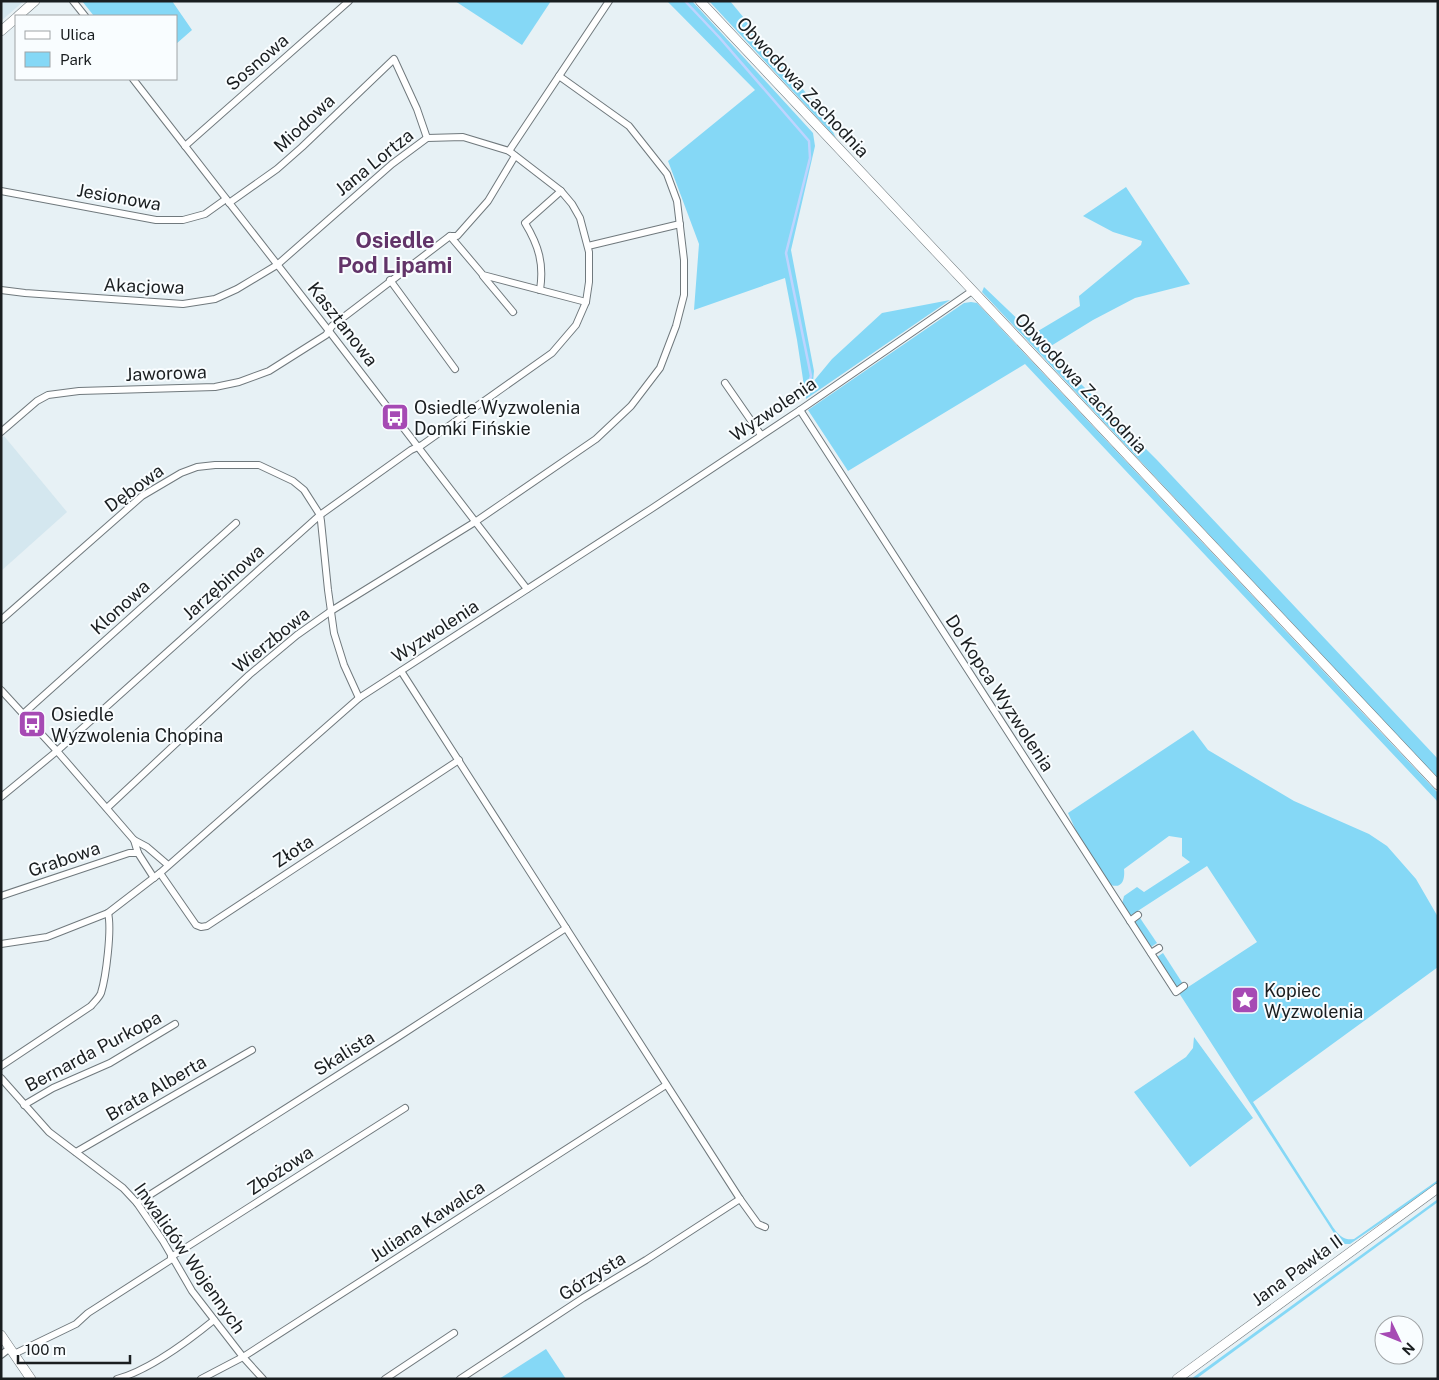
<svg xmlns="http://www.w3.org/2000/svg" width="1439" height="1380" font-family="'Public Sans',sans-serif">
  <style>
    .built { fill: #d4e7ef }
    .green { fill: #85d8f6 }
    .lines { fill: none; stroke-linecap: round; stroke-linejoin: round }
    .stream { stroke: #bed4fe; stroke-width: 2.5 }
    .street-casing { stroke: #70797d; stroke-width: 8 }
    .secondary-casing { stroke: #70797d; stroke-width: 10 }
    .street { stroke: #fff; stroke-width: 6 }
    .secondary { stroke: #fff; stroke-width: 9 }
    .labels { text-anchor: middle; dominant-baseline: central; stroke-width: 4; stroke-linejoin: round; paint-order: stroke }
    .street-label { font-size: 18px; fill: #1a1e20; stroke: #f9fdff }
    .poi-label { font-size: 18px; fill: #1a1e20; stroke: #f9fdff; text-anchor: start }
    .district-label { font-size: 22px; font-weight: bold; fill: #623469; stroke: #f9fdff }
  </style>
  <rect width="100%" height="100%" fill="#e7f1f5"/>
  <g class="built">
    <path d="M1 1H24L1 21Z"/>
    <path d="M4 436 67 512 1 571V439Z"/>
  </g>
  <g class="green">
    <path d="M82 1H172L192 30 176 44V16H94Z"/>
    <path d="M455 1H551L522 45Z"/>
    <path d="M667 1H692L813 133 815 146 791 250 814 371 813 382 832 359 882 313 950 300 806 399 797 340 785 278 694 310 699 244 668 161 755 90Z"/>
    <path d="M709 1H730L825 116 836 138Z"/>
    <path d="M1126 187 1190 284 1135 298 1093 320 1046 349 1157 460 1438 759V779L982 292 984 287 1033 334 1080 306 1079 296 1141 245 1142 241 1113 232 1083 216Z"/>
    <path d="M971 302 977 303 1438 793V802L1025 364 848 471 808 410 964 303Z"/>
    <path d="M1193 730 1208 750 1294 801 1369 834 1387 846 1416 879 1438 917V967L1253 1102 1325 1215C1333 1226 1339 1242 1354 1239L1438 1180V1184L1350 1244H1343L1339 1241 1179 993 1257 942 1207 866 1130 916 1122 904 1124 896 1137 887 1144 892 1190 862 1182 856V838L1169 836 1124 869C1125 878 1123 889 1111 885L1077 833 1068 813Z"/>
    <path d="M1140 918 1157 943 1151 947 1134 923Z"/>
    <path d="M1163 953 1183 984 1177 988 1157 957Z"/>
    <path d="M1194 1037 1253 1118 1190 1167 1134 1092 1186 1057 1193 1048Z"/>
    <path d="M1438 1199V1202L1196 1379H1191Z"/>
    <path d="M546 1349 566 1379H499Z"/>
  </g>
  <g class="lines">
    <path class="stream" d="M685 1 719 37 809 141 810 158 786 253 811 376 808 385"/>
    <g class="street-casing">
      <g id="street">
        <path d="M73 1 85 16"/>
        <path d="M133 79 329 331 527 589"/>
        <path d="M185 146 349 1"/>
        <path d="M509 151 609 1"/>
        <path d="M1 191 156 220H183L205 214 226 199"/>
        <path d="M229 203 277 169 302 147 394 59 417 109 427 138"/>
        <path d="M450 236 483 275 586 302"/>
        <path d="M588 246 680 224"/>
        <path d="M483 276 513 312"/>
        <path d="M390 280 455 369"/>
        <path d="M1 290 25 293 183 304 215 299 237 289 277 265 392 164 427 138 463 137 509 151 561 191 572 204 580 218 589 252V282L586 302 576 325 552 353 422 445 411 450 320 515 57 751 1 797"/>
        <path d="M540 290C544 264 539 246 525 223L561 191"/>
        <path d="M725 383 761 435"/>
        <path d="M800 410 1176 992 1184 986"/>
        <path d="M1 432 37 401 48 395 79 391 215 387 239 382 269 371 326 335 332 326 450 236H457L488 201 515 156"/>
        <path d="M1 620 142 496 181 473 197 467 215 465H259L293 481 304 490 320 515 321 521 328 590 334 633 344 665 359 698"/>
        <path d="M401 671 740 1199 758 1224 765 1227"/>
        <path d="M1 690 57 751 134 840 147 847 168 865"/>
        <path d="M23 714 236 523"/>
        <path d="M107 808 249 675 297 635 331 611 475 522 596 439 631 406 660 368 676 326 684 295V260L677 201 667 174 629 126 559 76"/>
        <path d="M134 840 138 853 154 878"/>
        <path d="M160 873 196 925 201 927 207 926 459 760"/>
        <path d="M1 896 129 853H138"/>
        <path d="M1130 921 1138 915"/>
        <path d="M1 944 47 937 108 913 160 873 359 698 651 509 800 410 972 291"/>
        <path d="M1151 953 1159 948"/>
        <path d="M1 1066 91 1006C94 1002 99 998 101 993 106 977 112 929 108 913"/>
        <path d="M1 1078 49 1132 123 1188 137 1203 163 1241 192 1291 243 1357 263 1379"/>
        <path d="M24 1105 53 1088 110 1063 175 1024"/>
        <path d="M76 1152 252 1050"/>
        <path d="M137 1203 398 1037 566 928"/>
        <path d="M171 1257 405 1108"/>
        <path d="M14 1354 76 1324 88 1313 172 1259"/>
        <path d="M1 1355 10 1348"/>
        <path d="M117 1379C150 1370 187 1342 214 1320"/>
        <path d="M201 1379 243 1357 666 1085"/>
        <path d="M385 1379 454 1333"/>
        <path d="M460 1379 583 1298 646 1260 740 1199"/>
      </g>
    </g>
    <g class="secondary-casing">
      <g id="secondary">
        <path d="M700 1 1438 785"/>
        <path d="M18 16 35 1"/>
        <path d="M1 31 16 18"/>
        <path d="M1 1335 31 1379"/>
        <path d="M1177 1379 1438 1188"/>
      </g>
    </g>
    <use href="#street" class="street"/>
    <use href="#secondary" class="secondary"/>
  </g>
  <defs>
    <g id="bus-square" transform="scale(1.4375)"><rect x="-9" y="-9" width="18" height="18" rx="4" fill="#a64ab4" stroke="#f9fdff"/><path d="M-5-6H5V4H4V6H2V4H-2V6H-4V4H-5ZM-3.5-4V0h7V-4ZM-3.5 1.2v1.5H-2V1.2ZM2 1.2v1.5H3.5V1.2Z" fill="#fff"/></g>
    <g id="sight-square" transform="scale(1.4375)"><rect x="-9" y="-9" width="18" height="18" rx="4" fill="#a64ab4" stroke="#f9fdff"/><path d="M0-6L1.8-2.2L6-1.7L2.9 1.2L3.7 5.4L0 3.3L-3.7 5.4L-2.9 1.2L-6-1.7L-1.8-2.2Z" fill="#fff"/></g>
  </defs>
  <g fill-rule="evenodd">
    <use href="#bus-square" x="395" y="417"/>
    <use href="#bus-square" x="32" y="724"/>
    <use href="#sight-square" x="1245" y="1000"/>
  </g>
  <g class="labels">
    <g class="street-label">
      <text transform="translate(257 62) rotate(-41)">Sosnowa</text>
      <text transform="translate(803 87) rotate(47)">Obwodowa Zachodnia</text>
      <text transform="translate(304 123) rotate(-43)">Miodowa</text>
      <text transform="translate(374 162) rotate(-39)">Jana Lortza</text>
      <text transform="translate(119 197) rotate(10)">Jesionowa</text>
      <text transform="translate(144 286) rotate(2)">Akacjowa</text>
      <text transform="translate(343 324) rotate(52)">Kasztanowa</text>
      <text transform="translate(166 373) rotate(-2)">Jaworowa</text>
      <text transform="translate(1081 383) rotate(47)">Obwodowa Zachodnia</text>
      <text transform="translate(773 409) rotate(-34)">Wyzwolenia</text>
      <text transform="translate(134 488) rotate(-36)">Dębowa</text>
      <text transform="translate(223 582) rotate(-42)">Jarzębinowa</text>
      <text transform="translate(120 607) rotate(-42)">Klonowa</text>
      <text transform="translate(435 631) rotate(-33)">Wyzwolenia</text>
      <text transform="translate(271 640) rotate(-39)">Wierzbowa</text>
      <text transform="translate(1000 693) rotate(57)">Do Kopca Wyzwolenia</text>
      <text transform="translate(293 851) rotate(-33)">Złota</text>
      <text transform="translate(64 859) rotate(-19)">Grabowa</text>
      <text transform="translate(93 1051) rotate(-28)">Bernarda Purkopa</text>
      <text transform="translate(344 1053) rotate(-32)">Skalista</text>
      <text transform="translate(156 1088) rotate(-30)">Brata Alberta</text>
      <text transform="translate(280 1170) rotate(-33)">Zbożowa</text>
      <text transform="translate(427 1221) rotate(-33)">Juliana Kawalca</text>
      <text transform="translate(190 1258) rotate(55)">Inwalidów Wojennych</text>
      <text transform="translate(1297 1270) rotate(-36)">Jana Pawła II</text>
      <text transform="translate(592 1276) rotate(-32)">Górzysta</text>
    </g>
    <g class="poi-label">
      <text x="414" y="407">Osiedle Wyzwolenia<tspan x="414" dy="21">Domki Fińskie</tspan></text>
      <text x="51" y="714">Osiedle<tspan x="51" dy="21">Wyzwolenia Chopina</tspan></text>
      <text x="1264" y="990">Kopiec<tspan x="1264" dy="21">Wyzwolenia</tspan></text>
    </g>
    <g class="district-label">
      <text x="395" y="240">Osiedle<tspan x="395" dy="25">Pod Lipami</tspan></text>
    </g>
  </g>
  <rect width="1439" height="1380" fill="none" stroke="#1a1e20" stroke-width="5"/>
  <rect x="15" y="15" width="162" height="65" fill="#f9fdff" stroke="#a0a4a6"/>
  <rect x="25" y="31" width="25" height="8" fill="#ffffff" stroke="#a0a4a6"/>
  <text x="60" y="40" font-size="15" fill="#1a1e20">Ulica</text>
  <rect x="25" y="52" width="25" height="15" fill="#85d8f6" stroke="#a0a4a6"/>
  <text x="60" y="65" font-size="15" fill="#1a1e20">Park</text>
  <g transform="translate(1399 1340) rotate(133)"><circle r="24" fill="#f9fdff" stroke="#a0a4a6"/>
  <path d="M0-4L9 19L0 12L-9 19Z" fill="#a64ab4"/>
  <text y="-8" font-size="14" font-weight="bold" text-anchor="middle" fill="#1a1e20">N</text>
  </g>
  <path d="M18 1355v8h112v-8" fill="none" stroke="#1a1e20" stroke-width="2.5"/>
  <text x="25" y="1355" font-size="15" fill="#1a1e20" stroke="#f9fdff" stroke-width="4" paint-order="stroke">100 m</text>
</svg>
